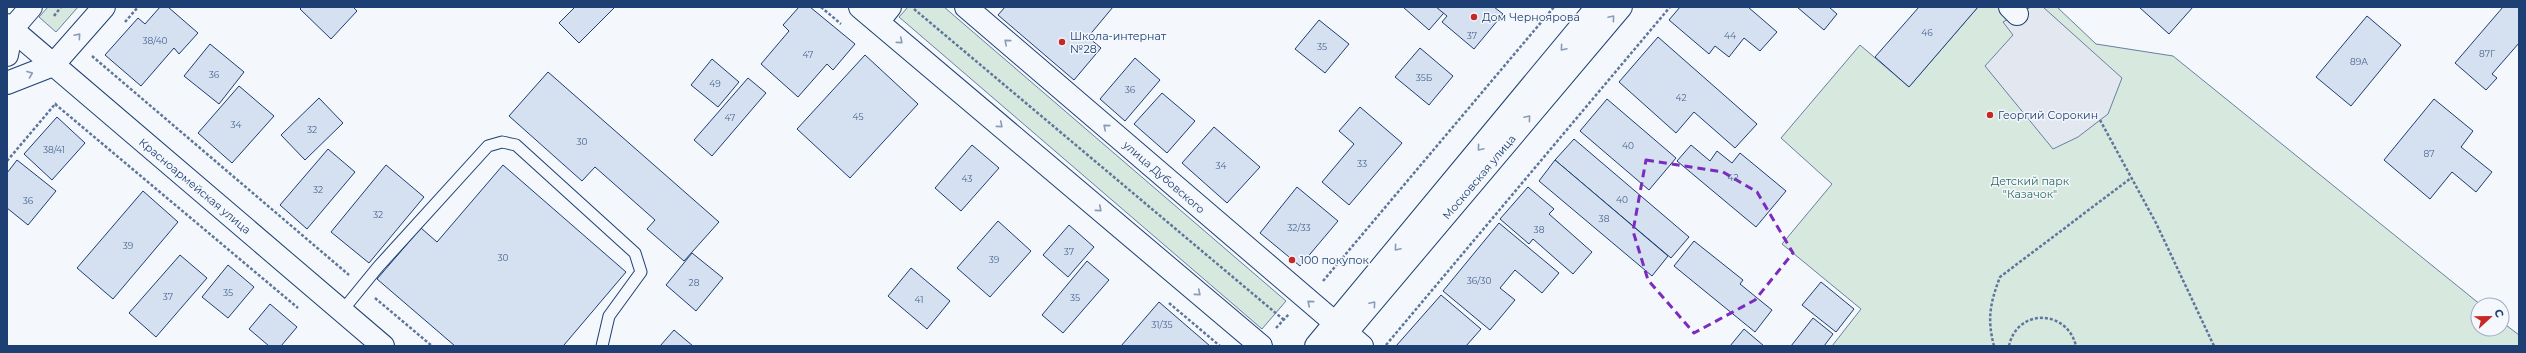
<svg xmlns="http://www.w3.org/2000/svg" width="2526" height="353" font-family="Montserrat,sans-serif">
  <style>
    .green { fill: #d7e8df; stroke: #687fa3 }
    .parking { fill: #e3e8f0; stroke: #687fa3 }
    .building { fill: #d5e0f0; stroke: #1d3f73 }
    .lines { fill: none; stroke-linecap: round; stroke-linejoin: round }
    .lane-casing { stroke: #1d3f73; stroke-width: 13 }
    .street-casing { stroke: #1d3f73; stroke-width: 24 }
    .secondary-casing { stroke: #1d3f73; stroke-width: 24 }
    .path { stroke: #5e769c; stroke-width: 2.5; stroke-dasharray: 3 2; stroke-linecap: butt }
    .lane { stroke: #f4f7fb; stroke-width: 11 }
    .street { stroke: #f4f7fb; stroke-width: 22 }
    .secondary { stroke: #f4f7fb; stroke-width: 22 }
    .oneway { stroke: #889bb7 }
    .marked { fill: none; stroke: #7b2cbf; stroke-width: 3; stroke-dasharray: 8 5; stroke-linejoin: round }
    .poi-dot { fill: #c62828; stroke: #f4f7fb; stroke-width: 1.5 }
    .labels { text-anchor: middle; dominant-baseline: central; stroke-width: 3; stroke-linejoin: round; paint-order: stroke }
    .number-label { font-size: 9px; fill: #4b6792 }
    .poi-label { font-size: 11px; fill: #1d3f73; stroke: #f4f7fb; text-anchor: start }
    .street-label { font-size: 11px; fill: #1d3f73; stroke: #f4f7fb }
    .park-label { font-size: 11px; fill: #2c6c60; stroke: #f4f7fb }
  </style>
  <rect width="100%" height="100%" fill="#f4f7fb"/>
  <g class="green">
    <path d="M48 7H78L56 32 39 17Z"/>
    <path d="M908 7H944L1286 301 1262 329 899 17Z"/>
    <path d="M1978 7H2057L2096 44 2173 56 2481 305H2478V329H2502V322L2519 335V346H1832L1861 309 1782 244 1832 184 1781 138 1860 45 1909 87Z"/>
  </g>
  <path class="parking" d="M2031 7H2043L2122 78 2108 114 2078 137 2053 149 1985 66 2013 35 2003 22Z"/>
  <g class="building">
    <path d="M160 7H168L198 33 179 54 174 48 141 86 105 55 138 18 145 24Z"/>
    <path d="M302 7H353L357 11 331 39 300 9Z"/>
    <path d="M575 7H615L579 43 559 23Z"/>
    <path d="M799 7H810L855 44 833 70 827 64 798 97 761 64 789 31 783 25Z"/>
    <path d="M1005 7H1113L1088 37 1101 48 1074 80 998 15Z"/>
    <path d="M1403 7H1449L1429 30Z"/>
    <path d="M1436 7H1494L1503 14 1474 49 1442 22 1447 16Z"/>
    <path d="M1680 7H1748L1777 32 1760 51 1744 38 1729 57 1715 46 1709 54 1669 20Z"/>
    <path d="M1797 7H1829L1837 14 1824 30Z"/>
    <path d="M1919 7H1978L1909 87 1875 57Z"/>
    <path d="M2139 7H2193L2169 34Z"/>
    <path d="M2503 7H2519V43L2492 74 2497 78 2486 90 2455 63Z"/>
    <path d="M2367 16 2401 45 2351 106 2316 77Z"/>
    <path d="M1319 20 1349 44 1325 73 1295 49Z"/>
    <path d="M1658 37 1757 124 1735 148 1694 112 1676 133 1619 82Z"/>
    <path d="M210 44 244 72 219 104 184 76Z"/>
    <path d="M1420 48 1453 76 1429 105 1395 77Z"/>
    <path d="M865 55 918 104 850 178 797 129Z"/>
    <path d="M1135 58 1160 80 1125 121 1100 99Z"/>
    <path d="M712 59 739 82 718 107 691 85Z"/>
    <path d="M548 72 719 222 684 261 647 229 655 220 595 167 582 181 509 116Z"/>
    <path d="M748 78 766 93 712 156 694 140Z"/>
    <path d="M239 86 274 116 232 163 198 133Z"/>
    <path d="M1162 93 1195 121 1167 153 1134 124Z"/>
    <path d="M319 98 343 123 305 160 281 135Z"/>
    <path d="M1607 99 1676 158 1649 190 1580 131Z"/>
    <path d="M2434 99 2473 131 2461 147 2492 172 2476 192 2452 172 2430 199 2384 160Z"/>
    <path d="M1360 107 1402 143 1349 205 1322 182 1354 144 1339 131Z"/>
    <path d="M57 117 85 143 52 180 24 154Z"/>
    <path d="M1214 127 1260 167 1227 203 1182 163Z"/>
    <path d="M1574 139 1689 237 1671 258 1555 160Z"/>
    <path d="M972 145 999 168 961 211 935 188Z"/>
    <path d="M1691 145 1710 161 1717 151 1732 163 1740 153 1786 191 1756 227 1677 161Z"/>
    <path d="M328 149 355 172 307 229 280 205Z"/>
    <path d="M17 160 56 191 28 225 7 208V173Z"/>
    <path d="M1555 160 1668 256 1652 276 1539 181Z"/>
    <path d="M386 165 424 197 369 263 331 232Z"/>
    <path d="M503 165 626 272 564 345 565 346H455L377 279 421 228 437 242Z"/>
    <path d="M1297 187 1338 221 1300 266 1260 233Z"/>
    <path d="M1528 187 1554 209 1549 214 1592 252 1573 274 1533 239 1529 244 1500 219Z"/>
    <path d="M143 191 178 222 113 299 77 268Z"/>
    <path d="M998 221 1031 251 990 297 957 268Z"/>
    <path d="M1499 223 1559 273 1542 293 1515 270 1500 288 1515 300 1490 330 1443 291Z"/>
    <path d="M1069 225 1094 247 1068 277 1043 255Z"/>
    <path d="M1694 241 1743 280 1740 284 1772 310 1755 332 1674 266Z"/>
    <path d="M692 253 723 278 696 311 666 285Z"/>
    <path d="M180 255 207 278 156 337 129 313Z"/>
    <path d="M1087 261 1109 280 1063 333 1042 315Z"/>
    <path d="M228 265 254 287 228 318 202 297Z"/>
    <path d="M911 268 950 301 927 329 888 296Z"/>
    <path d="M1821 282 1854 309 1836 332 1802 305Z"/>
    <path d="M1441 295 1481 329 1466 346H1396Z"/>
    <path d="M1159 302 1210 346H1121Z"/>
    <path d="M270 304 297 327 281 346H269L249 329Z"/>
    <path d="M1813 318 1833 334 1824 346H1791Z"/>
    <path d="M1744 329 1764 346H1730Z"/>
    <path d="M674 330 693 346H660Z"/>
  </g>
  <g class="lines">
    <g class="lane-casing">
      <path id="lane" d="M342 311 378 267 488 146 502 142 516 145 635 253 641 272 609 316 602 346"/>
    </g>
    <g class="street-casing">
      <g id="street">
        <path d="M860 7 1261 346"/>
        <path d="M966 7 1362 346"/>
        <path d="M2010 7 2017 14"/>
        <path d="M878 22 890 7"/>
        <path d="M7 25 383 346"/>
      </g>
    </g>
    <g class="secondary-casing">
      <g id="secondary">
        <path d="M7 55 12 29 31 7"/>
        <path d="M7 83 53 65 104 7"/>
        <path d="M1316 346 1597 7"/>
        <path d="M1335 346 1621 7"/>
      </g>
    </g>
    <g class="path">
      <path d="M821 7 841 24"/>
      <path d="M914 9 1284 320"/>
      <path d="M54 16 61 7"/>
      <path d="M125 22 138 7"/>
      <path d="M92 56 349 275"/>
      <path d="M55 104 298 308"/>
      <path d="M2100 120 2156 223 2214 346"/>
      <path d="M7 161 56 103"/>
      <path d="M1323 281 1554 7"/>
      <path d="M375 298 432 346"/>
      <path d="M1169 303 1220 346"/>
      <path d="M1276 328 1289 314"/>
      <path d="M1386 345 1670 7"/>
      <path d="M1994 346C1987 319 1990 303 2000 277L2131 178"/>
      <path d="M2009 346C2017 308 2067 309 2076 346"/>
    </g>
    <use href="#lane" class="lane"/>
    <use href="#street" class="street"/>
    <use href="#secondary" class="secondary"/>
  </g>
  <defs><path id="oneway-chevron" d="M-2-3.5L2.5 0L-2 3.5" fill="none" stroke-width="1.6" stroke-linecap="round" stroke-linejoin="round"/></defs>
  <g class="oneway">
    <use href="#oneway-chevron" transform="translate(1612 18) rotate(-50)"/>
    <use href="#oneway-chevron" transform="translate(78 36) rotate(-49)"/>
    <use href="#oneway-chevron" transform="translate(900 41) rotate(40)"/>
    <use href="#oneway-chevron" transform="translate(1007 42) rotate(-139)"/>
    <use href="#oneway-chevron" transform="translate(1563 48) rotate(130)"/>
    <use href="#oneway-chevron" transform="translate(30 74) rotate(-21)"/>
    <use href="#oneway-chevron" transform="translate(1528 118) rotate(-50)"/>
    <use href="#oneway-chevron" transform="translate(1000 125) rotate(40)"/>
    <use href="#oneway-chevron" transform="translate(1106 127) rotate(-139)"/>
    <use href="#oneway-chevron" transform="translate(1480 148) rotate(130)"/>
    <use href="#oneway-chevron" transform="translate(1099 209) rotate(40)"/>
    <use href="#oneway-chevron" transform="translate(1397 248) rotate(130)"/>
    <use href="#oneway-chevron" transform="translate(1198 293) rotate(40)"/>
    <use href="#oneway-chevron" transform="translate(1310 303) rotate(-140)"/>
    <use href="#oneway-chevron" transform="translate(1373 304) rotate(-50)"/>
  </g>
  <path class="marked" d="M1646 160 1723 172 1757 192 1793 253 1755 300 1694 333 1648 280 1633 231Z"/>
  <g class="poi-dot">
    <circle cx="1474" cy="17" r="4"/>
    <circle cx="1062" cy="42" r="4"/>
    <circle cx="1990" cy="115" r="4"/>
    <circle cx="1292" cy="260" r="4"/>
  </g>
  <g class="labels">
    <g class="number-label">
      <text x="1927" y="32">46</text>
      <text x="1472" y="35">37</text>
      <text x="1730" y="35">44</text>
      <text x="155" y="40">38/40</text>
      <text x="1322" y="46">35</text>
      <text x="2487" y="53">87Г</text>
      <text x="808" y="54">47</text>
      <text x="2359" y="61">89А</text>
      <text x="214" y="74">36</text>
      <text x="1424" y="77">35Б</text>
      <text x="715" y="83">49</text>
      <text x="1130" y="89">36</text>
      <text x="1681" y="97">42</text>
      <text x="858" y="116">45</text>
      <text x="730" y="117">47</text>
      <text x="236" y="124">34</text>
      <text x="312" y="129">32</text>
      <text x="582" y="141">30</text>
      <text x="1628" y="145">40</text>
      <text x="54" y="149">38/41</text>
      <text x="2429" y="153">87</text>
      <text x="1362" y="163">33</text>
      <text x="1221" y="165">34</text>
      <text x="1733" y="177">42</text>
      <text x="967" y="178">43</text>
      <text x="318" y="189">32</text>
      <text x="1622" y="199">40</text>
      <text x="28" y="200">36</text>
      <text x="378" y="214">32</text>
      <text x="1604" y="218">38</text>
      <text x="1299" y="227">32/33</text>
      <text x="1539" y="229">38</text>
      <text x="128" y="245">39</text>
      <text x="1069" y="251">37</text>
      <text x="503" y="257">30</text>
      <text x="994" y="259">39</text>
      <text x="1479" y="280">36/30</text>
      <text x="694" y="282">28</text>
      <text x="228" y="292">35</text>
      <text x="168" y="296">37</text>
      <text x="1075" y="297">35</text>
      <text x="919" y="299">41</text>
      <text x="1162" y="324">31/35</text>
    </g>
    <g class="poi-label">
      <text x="1482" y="17">Дом Черноярова</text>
      <text x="1070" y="36">Школа-интернат<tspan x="1070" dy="13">№28</tspan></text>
      <text x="1998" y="115">Георгий Сорокин</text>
      <text x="1300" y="260">100 покупок</text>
    </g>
    <g class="street-label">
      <text transform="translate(1164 177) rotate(41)">улица Дубовского</text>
      <text transform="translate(1479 177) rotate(-50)">Московская улица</text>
      <text transform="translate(195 186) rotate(40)">Красноармейская улица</text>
    </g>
    <g class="park-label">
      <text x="2030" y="181">Детский парк<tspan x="2030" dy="13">"Казачок"</tspan></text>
    </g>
  </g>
  <rect width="2526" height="353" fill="none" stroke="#1d3f73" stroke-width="16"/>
  <g transform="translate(2490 317) rotate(68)"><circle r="19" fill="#f4f7fb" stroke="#9eadc5"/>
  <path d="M0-3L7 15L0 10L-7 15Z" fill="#c62828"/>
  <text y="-6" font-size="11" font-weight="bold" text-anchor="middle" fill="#1d3f73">С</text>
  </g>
</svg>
